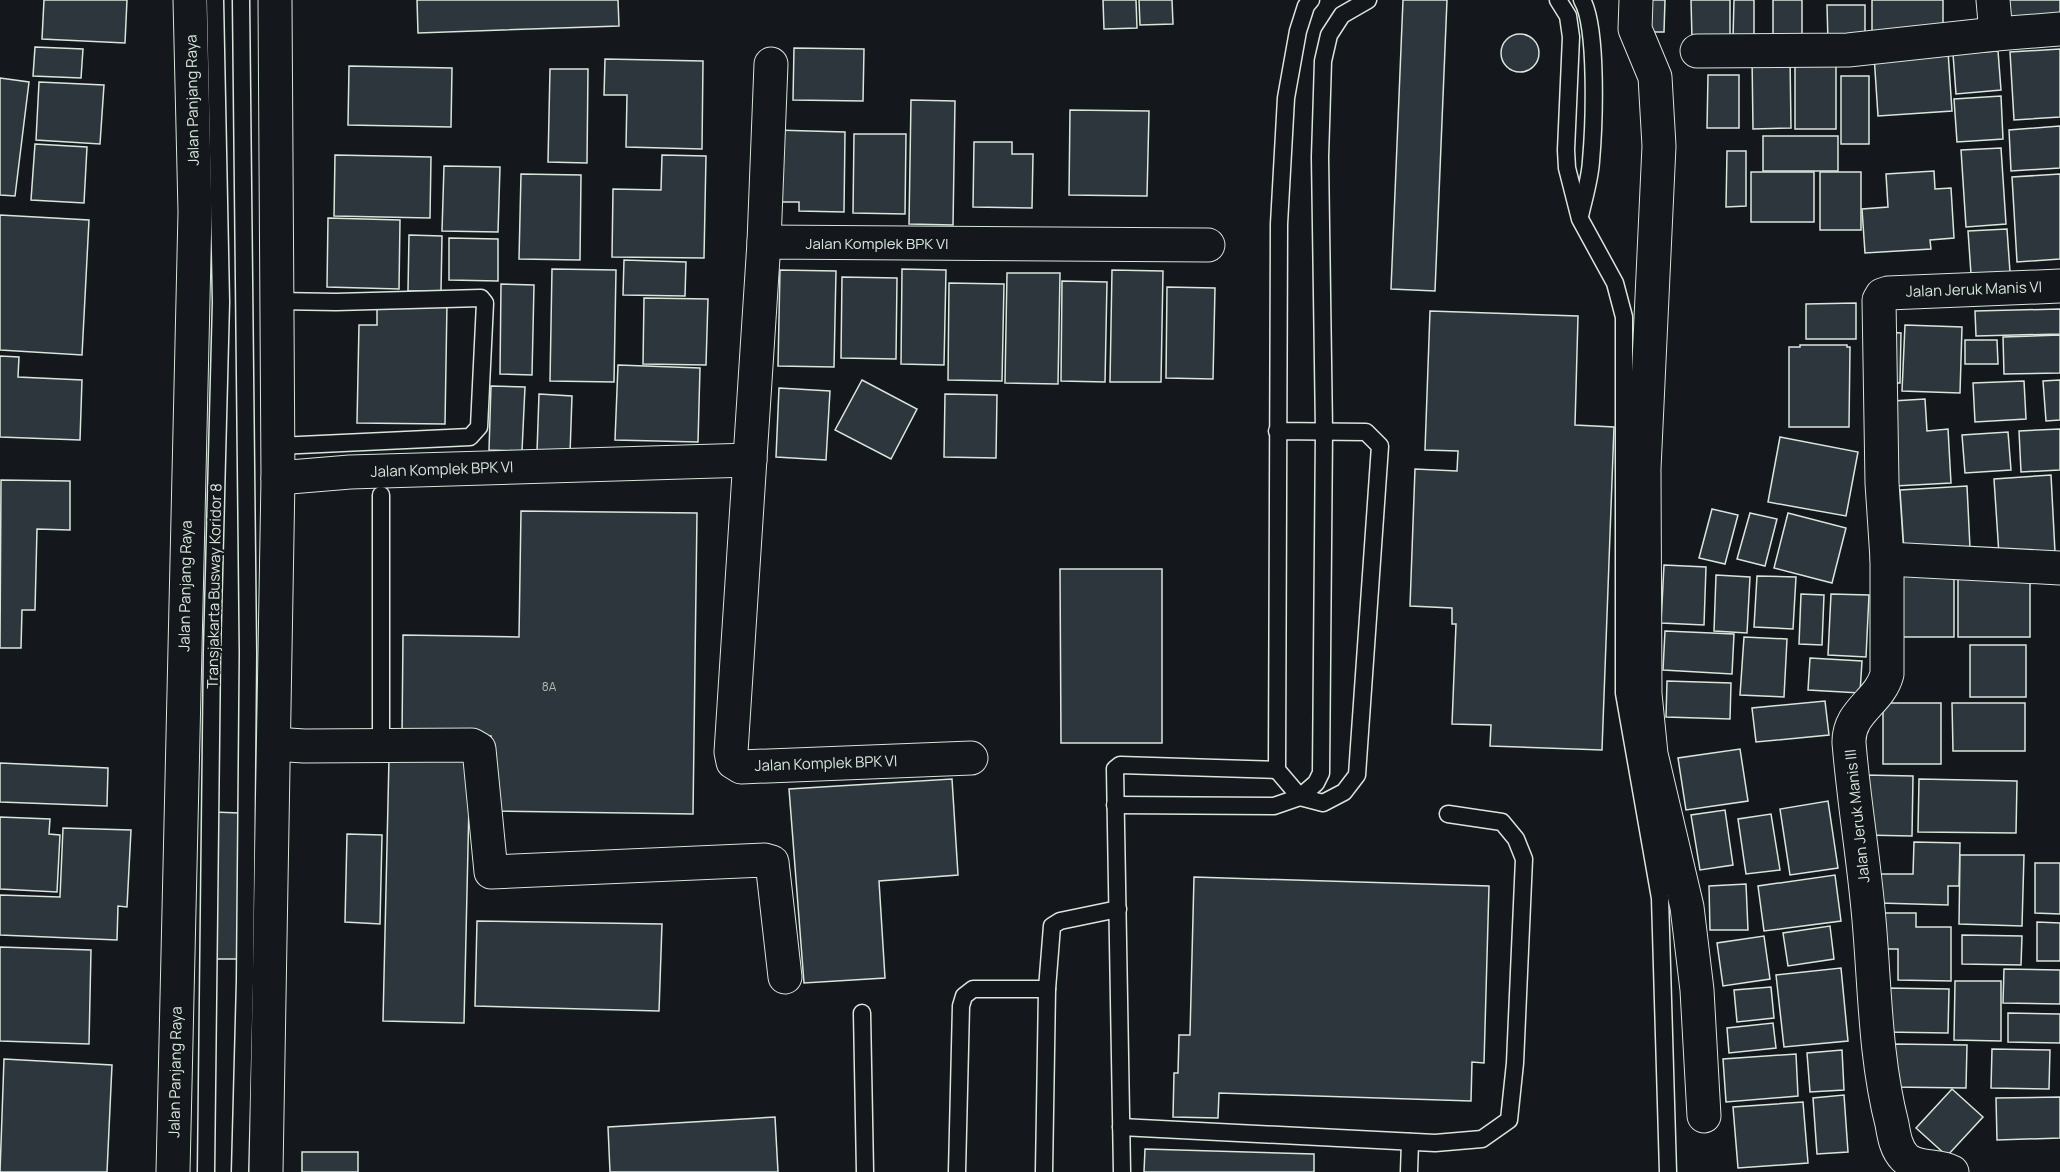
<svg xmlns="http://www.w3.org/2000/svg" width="2060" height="1172" font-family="Manrope,sans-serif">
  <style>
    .building { fill: #2c363c; stroke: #d8e6dc; stroke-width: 1.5 }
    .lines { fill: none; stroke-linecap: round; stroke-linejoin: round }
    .lane-casing { stroke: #d8e6dc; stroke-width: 19 }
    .street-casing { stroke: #d8e6dc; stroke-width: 35 }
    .primary-casing { stroke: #d8e6dc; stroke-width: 35 }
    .lane { stroke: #14181c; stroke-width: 16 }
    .street { stroke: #14181c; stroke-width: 33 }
    .primary { stroke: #14181c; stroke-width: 33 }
    .labels { text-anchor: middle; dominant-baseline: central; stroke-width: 4.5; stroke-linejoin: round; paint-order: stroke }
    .number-label { font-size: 12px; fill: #adbab4 }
    .street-label { font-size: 15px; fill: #d8e6dc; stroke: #14181c }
  </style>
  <rect width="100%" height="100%" fill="#14181c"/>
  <g class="building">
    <path d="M44 0H127L125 43 42 39Z"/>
    <path d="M417 0H618L619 26 418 33Z"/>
    <path d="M1103 0H1136L1137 28 1104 29Z"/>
    <path d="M1139 0H1172L1173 24 1140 25Z"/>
    <path d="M1403 0H1447L1435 291 1391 289Z"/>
    <path d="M1642 0H1665L1664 32H1642Z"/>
    <path d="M1691 0H1730V39H1692Z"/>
    <path d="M1734 0H1754V38H1733Z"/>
    <rect x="1773" y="0" width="29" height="41"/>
    <rect x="1872" y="0" width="71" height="35"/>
    <path d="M2005 0H2060V22L2006 24Z"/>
    <path d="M1827 5H1865V42H1828Z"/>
    <circle cx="1520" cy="53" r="19"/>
    <path d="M35 47 83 49 81 78 33 76Z"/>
    <path d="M794 48 864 49 863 101 793 100Z"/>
    <path d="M2060 49V117L2014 120 2010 52Z"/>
    <path d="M1948 51 1952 111 1878 116 1874 55Z"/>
    <path d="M1998 51 2001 90 1956 94 1953 54Z"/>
    <path d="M1752 57H1790L1791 128 1753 129Z"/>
    <rect x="1795" y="58" width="41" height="71"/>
    <path d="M605 59 703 61 702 149 626 147 627 95H604Z"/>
    <path d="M349 66 452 68 451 127 348 125Z"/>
    <path d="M550 69H588L587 163 548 162Z"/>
    <path d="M1708 75H1739V128H1707Z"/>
    <rect x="1841" y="76" width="28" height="68"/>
    <path d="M0 78 29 82 15 196 0 195Z"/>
    <path d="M39 82 104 85 100 144 36 140Z"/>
    <path d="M2001 96 2003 139 1957 142 1954 99Z"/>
    <path d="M911 100 955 101 953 225 909 224Z"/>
    <path d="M1070 110 1149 111 1147 196 1069 195Z"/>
    <path d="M2060 126V168L2011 171 2009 130Z"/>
    <path d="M775 130 845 132 844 212 799 211V202H774Z"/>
    <path d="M854 134H906L905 214 853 213Z"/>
    <rect x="1763" y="136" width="75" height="35"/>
    <path d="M974 142H1012V154H1033L1032 208 973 207Z"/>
    <path d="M35 144 87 147 84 203 31 200Z"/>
    <path d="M2001 148 2006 224 1966 227 1961 150Z"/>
    <path d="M1727 151H1746V206L1726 207Z"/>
    <path d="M335 155 431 157 430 218 334 216Z"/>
    <path d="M662 155 706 156 704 258 612 257 613 189 661 190Z"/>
    <path d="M444 166 500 167 498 232 442 231Z"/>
    <path d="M1934 171 1935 189 1951 188 1954 238 1930 240 1931 249 1865 253 1862 209 1888 207 1886 174Z"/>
    <rect x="1751" y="172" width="63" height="50"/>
    <rect x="1820" y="172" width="41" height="58"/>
    <path d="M521 174 581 175 580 260 519 259Z"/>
    <path d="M2060 174V259L2017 262 2012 177Z"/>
    <path d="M0 215 89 220 82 355 0 350Z"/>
    <path d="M328 218 400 220 399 289 327 287Z"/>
    <path d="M2007 229 2010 272 1971 274 1968 231Z"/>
    <path d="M409 235 442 236 441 291H408Z"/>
    <path d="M449 238 498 239V281L449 280Z"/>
    <path d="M624 260 686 262 685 296 623 295Z"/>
    <path d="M552 269 616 270 614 382 550 381Z"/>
    <path d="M902 269 946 270 944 365 901 364Z"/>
    <path d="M780 270 836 271 834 367 778 366Z"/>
    <path d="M1112 270 1163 271 1161 382H1110Z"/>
    <path d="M1007 273H1060L1058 384 1005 383Z"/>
    <path d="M842 277 897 278 896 359 841 358Z"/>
    <path d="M1062 281 1107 282 1105 382 1061 381Z"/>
    <path d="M949 283 1004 284 1002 381 948 380Z"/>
    <path d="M501 284 534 285 532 375 500 374Z"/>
    <path d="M1167 287 1215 288 1213 379 1166 378Z"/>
    <path d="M644 298 708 299 706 365 643 364Z"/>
    <path d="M377 301 447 303 445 424 357 423 359 325H377Z"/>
    <path d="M1856 303V339H1806V304Z"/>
    <path d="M2060 309V334L1976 336 1975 311Z"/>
    <path d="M1430 311 1578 316 1575 425 1614 427 1602 750 1490 746 1491 725 1452 724 1456 624H1452V608L1410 606 1415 469 1457 471 1458 451 1425 450Z"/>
    <path d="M1905 325 1962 327 1960 393 1902 391Z"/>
    <path d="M1885 332 1901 333 1900 383H1884Z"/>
    <path d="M2060 335V373L2004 374 2003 337Z"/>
    <path d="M1965 340H1997L1998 364H1965Z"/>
    <path d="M1800 345H1847V347H1850L1849 427H1789V347H1800Z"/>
    <path d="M0 356 19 357 18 377 82 380 80 440 0 437Z"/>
    <path d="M618 365 700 368 698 442 615 440Z"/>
    <path d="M862 380 917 409 891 459 835 430Z"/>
    <path d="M2060 380V420L2046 421 2043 381Z"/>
    <path d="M2024 381 2026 419 1975 422 1973 383Z"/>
    <path d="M491 386 525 387 522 451 489 450Z"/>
    <path d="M779 388 830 391 826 460 776 457Z"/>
    <path d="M539 394 572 396 570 454 537 452Z"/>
    <path d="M945 394 997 395 996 458 944 457Z"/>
    <path d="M1925 399 1927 431 1948 429 1951 483 1895 486 1892 401Z"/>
    <path d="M2060 429V470L2021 472 2019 431Z"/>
    <path d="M2008 432 2011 470 1965 473 1962 435Z"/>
    <path d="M1780 437 1858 452 1846 516 1768 502Z"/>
    <path d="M2051 475 2055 552 1999 555 1994 479Z"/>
    <path d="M1 480 70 481V530L37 529 35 610H22L21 648H0Z"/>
    <path d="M1967 486 1970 548 1904 551 1900 490Z"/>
    <path d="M1712 509 1738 515 1725 564 1699 558Z"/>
    <path d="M521 511 697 513 693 814 491 811V736L402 735 403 635 519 637Z"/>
    <path d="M1750 513 1777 519 1765 566 1737 559Z"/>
    <path d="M1788 513 1846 528 1832 583 1774 568Z"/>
    <path d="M1664 565 1706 567 1704 625 1661 623Z"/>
    <path d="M1060 569H1162V743H1061Z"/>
    <path d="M1716 575 1750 577 1747 633 1714 631Z"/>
    <path d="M1954 575V637H1895L1894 576Z"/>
    <path d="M1757 576 1796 577 1793 629 1754 627Z"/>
    <rect x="1958" y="577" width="72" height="60"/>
    <path d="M1801 594 1824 595 1822 645 1799 644Z"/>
    <path d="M1831 594 1869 595 1866 657 1828 655Z"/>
    <path d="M1665 631 1734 634 1732 674 1663 670Z"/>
    <path d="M1744 637 1787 639 1784 697 1740 695Z"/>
    <rect x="1970" y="645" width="56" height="52"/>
    <path d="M1810 658 1862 661 1860 693 1808 690Z"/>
    <path d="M1667 681 1731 683 1730 719 1666 717Z"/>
    <path d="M1825 701 1829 735 1756 742 1752 708Z"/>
    <rect x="1883" y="703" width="58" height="61"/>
    <path d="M1952 703H2025V751H1953Z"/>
    <path d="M1740 749 1748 801 1686 810 1678 758Z"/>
    <path d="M389 758 470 760 464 1023 383 1021Z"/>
    <path d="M0 763 108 768 107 806 0 802Z"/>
    <path d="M1864 775 1913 776 1912 836 1863 835Z"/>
    <path d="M952 779 958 875 879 881 885 978 804 983 789 789Z"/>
    <path d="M1919 779 2017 781 2016 833 1918 832Z"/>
    <path d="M1828 801 1838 868 1790 875 1780 809Z"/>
    <path d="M1725 810 1733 865 1700 870 1691 815Z"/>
    <path d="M214 812 239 813 238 959H213Z"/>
    <path d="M1771 814 1780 870 1746 874 1738 819Z"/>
    <path d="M0 817 50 819 49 834 60 835 57 892 0 889Z"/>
    <path d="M63 828 131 830 127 907 118 906 117 940 0 935V895L60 897Z"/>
    <path d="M347 834 382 835 380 924 345 922Z"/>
    <path d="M1914 842 1960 843 1959 886H1948V905L1880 903 1881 874H1913Z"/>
    <path d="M1960 855H2024L2022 926 1959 924Z"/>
    <path d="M2035 863H2060V914L2035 913Z"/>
    <path d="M1835 875 1841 921 1764 931 1758 886Z"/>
    <path d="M1194 877 1489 886 1484 1063 1472 1062 1471 1101 1219 1093 1218 1118 1173 1117 1174 1073H1178L1179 1035H1190Z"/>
    <path d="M1746 884 1748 930H1710L1709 886Z"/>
    <path d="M1883 913H1916V927H1951V981L1898 980V949H1882Z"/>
    <path d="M477 921 662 924 659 1011 475 1006Z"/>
    <path d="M2037 922 2060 923V961H2037Z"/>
    <path d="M1830 926 1834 959 1788 966 1783 933Z"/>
    <path d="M1962 935 2022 936 2021 965 1962 964Z"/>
    <path d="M1764 936 1770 979 1723 986 1717 943Z"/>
    <path d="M0 947 91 950 89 1044 0 1041Z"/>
    <path d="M1841 968 1848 1041 1784 1047 1776 975Z"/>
    <path d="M2004 969 2060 970V1004L2003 1003Z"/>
    <path d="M1955 981H2001V1041L1954 1040Z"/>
    <path d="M1771 987 1774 1018 1737 1022 1734 990Z"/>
    <path d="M1886 988 1949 989 1948 1033 1885 1032Z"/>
    <path d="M2008 1013 2060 1014V1043L2008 1042Z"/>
    <path d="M1773 1023 1776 1048 1729 1053 1727 1028Z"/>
    <path d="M1893 1044 1967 1045 1966 1088 1893 1087Z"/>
    <path d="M1992 1049 2050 1050 2049 1089 1991 1088Z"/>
    <path d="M1842 1050 1844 1090 1810 1092 1807 1053Z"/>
    <path d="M1796 1054 1798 1096 1726 1102 1723 1059Z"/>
    <path d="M4 1059 112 1065 107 1172H0Z"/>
    <path d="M1952 1089 1983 1117 1947 1156 1916 1128Z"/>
    <path d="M1844 1095 1848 1152 1817 1154 1813 1098Z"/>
    <path d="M2060 1097V1138L1997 1140 1996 1098Z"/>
    <path d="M1803 1102 1808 1163 1738 1168 1733 1107Z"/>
    <path d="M775 1117 778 1172H610L608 1127Z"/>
    <path d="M1145 1149 1314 1154V1172H1144Z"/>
    <rect x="302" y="1152" width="56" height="20"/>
  </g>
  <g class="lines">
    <g class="lane-casing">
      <g id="lane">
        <path d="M1558 0 1568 16 1571 37 1566 150 1567 168 1580 219 1615 283 1624 317V693L1660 898 1668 1172"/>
        <path d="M1580 216C1584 198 1590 179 1591 161 1594 127 1598 27 1582 0"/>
        <path d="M277 301 336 302 481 298 485 303 479 427 470 437 278 446"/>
        <path d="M1277 431 1366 432 1380 446 1357 775 1344 792 1323 803 1300 797 1277 770 1279 224 1286 98 1298 31 1306 6 1311 0"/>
        <path d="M381 746V495"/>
        <path d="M1115 805 1274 806 1300 797 1316 783 1321 773 1324 431 1320 157 1323 61 1329 35 1342 15 1368 0"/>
        <path d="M862 1013 865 1172"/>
        <path d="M1121 1127 1435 1143 1482 1139 1509 1120 1515 1063 1524 859 1516 839 1502 822 1448 814"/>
        <path d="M206 1172 212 652 221 302 215 0"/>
        <path d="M240 1172 245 981 248 653 241 0"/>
        <path d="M957 1172 961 1006 964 996 973 989H1047L1052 926 1060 921 1118 909"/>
        <path d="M1044 1172 1047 989"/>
        <path d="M1122 1172 1115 769 1120 765 1277 770"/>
        <path d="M1409 1172 1410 1142"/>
      </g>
    </g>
    <g class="street-casing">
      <g id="street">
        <path d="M1636 0 1635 29 1655 77 1659 146 1644 469 1645 694 1651 754 1687 907 1697 990 1704 1116"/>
        <path d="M1993 0 1996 34 2060 29"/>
        <path d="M1697 51 1848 50 1996 34"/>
        <path d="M764 242 771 64"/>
        <path d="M278 478 350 472 750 460"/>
        <path d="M1887 559 2060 568"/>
        <path d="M274 744 304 746 472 745 479 749 491 872 765 860 772 862 785 977"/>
        <path d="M971 758 741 767 733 762 731 752 764 242 1208 245"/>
        <path d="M1952 1172C1938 1164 1918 1170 1905 1158 1896 1149 1894 1136 1892 1124 1875 1058 1875 989 1869 920 1864 861 1854 803 1849 743 1848 711 1880 702 1887 674V559L1882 483 1879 300 1882 295 1888 293 2060 286"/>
      </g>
    </g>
    <g class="primary-casing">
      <g id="primary">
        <path d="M173 1172 195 212 190 0"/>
        <path d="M266 1172 278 478 275 0"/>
      </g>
    </g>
    <use href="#lane" class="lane"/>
    <use href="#street" class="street"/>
    <use href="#primary" class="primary"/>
  </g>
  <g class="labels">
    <g class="number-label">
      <text x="549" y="686">8A</text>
    </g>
    <g class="street-label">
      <text transform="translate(192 100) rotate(-91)">Jalan Panjang Raya</text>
      <text x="877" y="243">Jalan Komplek BPK VI</text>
      <text transform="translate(1974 289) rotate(-2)">Jalan Jeruk Manis VI</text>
      <text transform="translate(442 469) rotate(-2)">Jalan Komplek BPK VI</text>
      <text transform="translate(185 586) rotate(-89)">Jalan Panjang Raya</text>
      <text transform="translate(214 586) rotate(-89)">Transjakarta Busway Koridor 8</text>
      <text transform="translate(826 763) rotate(-2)">Jalan Komplek BPK VI</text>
      <text transform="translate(1857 816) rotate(-96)">Jalan Jeruk Manis III</text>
      <text transform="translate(175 1072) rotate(-89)">Jalan Panjang Raya</text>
    </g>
  </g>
</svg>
